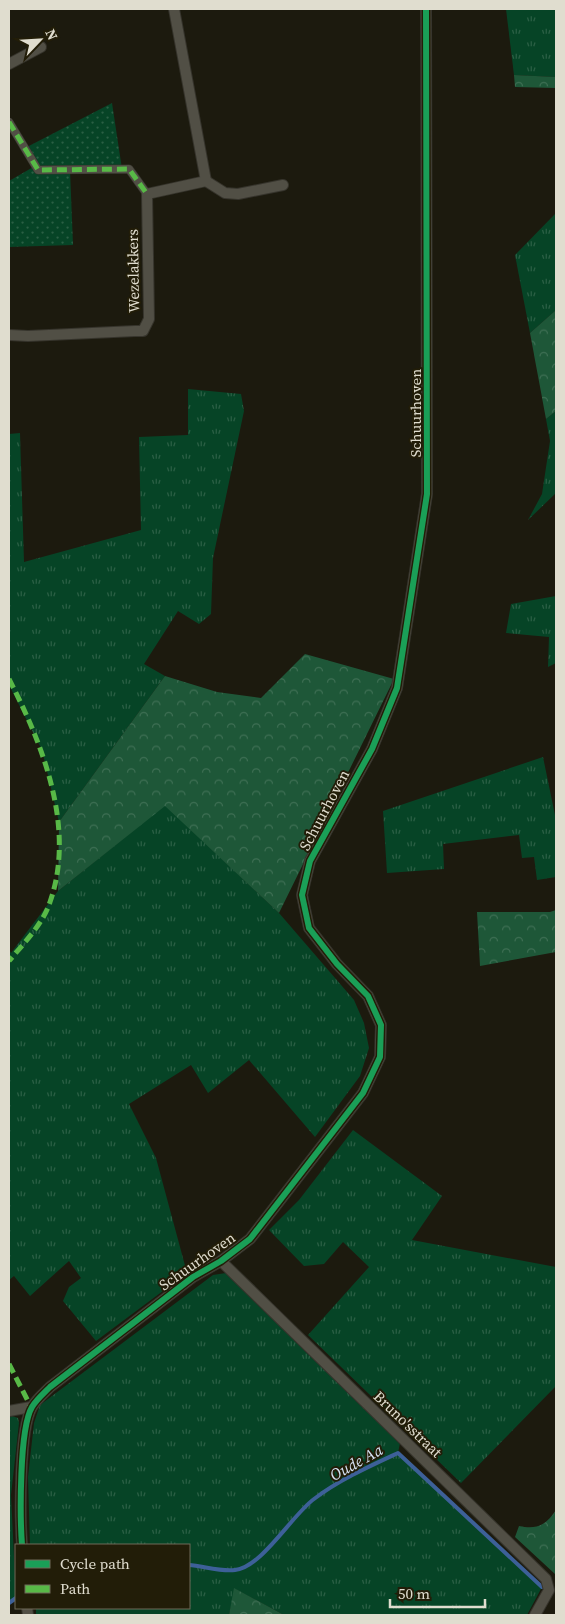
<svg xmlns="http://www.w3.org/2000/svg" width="565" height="1624" font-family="'Source Serif 4',serif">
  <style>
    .grass { fill: url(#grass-tufts) }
    .forest { fill: url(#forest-crowns) }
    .park { fill: url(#park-dots) }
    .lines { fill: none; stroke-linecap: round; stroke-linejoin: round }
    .stream { stroke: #3d6098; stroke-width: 4 }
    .pedestrian-casing { stroke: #36342c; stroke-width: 9 }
    .minor-casing { stroke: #36342c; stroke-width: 12 }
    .pedestrian { stroke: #514f45; stroke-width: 8 }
    .minor { stroke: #514f45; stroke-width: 10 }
    .quiet { stroke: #58b947; stroke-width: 5; stroke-dasharray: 10 5; stroke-linecap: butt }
    .cycleway-casing { stroke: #221d08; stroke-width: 9 }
    .cycleway { stroke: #1a9f57; stroke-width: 6 }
    .labels { text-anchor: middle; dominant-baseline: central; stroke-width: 4; stroke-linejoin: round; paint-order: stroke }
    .street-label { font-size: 15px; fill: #e0ddcf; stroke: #221d08 }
    .water-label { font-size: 16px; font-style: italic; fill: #d7e3f5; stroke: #221d08 }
  </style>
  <defs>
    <pattern id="grass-tufts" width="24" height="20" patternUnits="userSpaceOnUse" patternTransform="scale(1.25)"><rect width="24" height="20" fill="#064426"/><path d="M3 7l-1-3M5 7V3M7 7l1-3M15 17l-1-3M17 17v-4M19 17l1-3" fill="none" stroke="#2a5f44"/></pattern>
    <pattern id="forest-crowns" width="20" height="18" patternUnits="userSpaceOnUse" patternTransform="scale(1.25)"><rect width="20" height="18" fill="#1e5738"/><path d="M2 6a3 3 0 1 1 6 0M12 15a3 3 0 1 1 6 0" fill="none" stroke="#3e6f54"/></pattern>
    <pattern id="park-dots" width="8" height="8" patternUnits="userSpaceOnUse" patternTransform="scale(1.25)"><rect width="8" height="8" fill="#064426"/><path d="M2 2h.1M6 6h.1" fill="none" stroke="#2a5f44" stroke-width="1.8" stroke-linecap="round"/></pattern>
  </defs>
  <rect width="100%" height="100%" fill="#1c1a0e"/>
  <g class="grass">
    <path d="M506 9H556V77L514 75Z"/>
    <path d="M556 213V310L530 333 515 255Z"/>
    <path d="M188 389 241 394 244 411 213 558 211 614 199 624 178 611 144 664 165 676 59 822 42 750 9 685V434L20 433 24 562 141 530 139 437 188 435Z"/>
    <path d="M556 411V493L528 520 542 494 550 441 546 419Z"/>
    <path d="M556 596V663L548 667 549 637 506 633 511 604Z"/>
    <path d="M543 757 556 820V877L537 880 534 857 522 858 519 835 443 844 444 869 387 873 383 811Z"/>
    <path d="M165 805 279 913 354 1000 364 1023 369 1048 360 1076 315 1137 249 1060 208 1093 191 1065 129 1104 156 1158 187 1273 96 1341 63 1301 69 1287 81 1278 69 1261 30 1296 14 1276 9 1280V949L11 953 58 891Z"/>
    <path d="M353 1130 442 1196 412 1240 556 1267V1386L461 1483 308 1335 369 1267 343 1242 324 1264 304 1266 269 1230 299 1200Z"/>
    <path d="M226 1273 400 1443 398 1453 542 1587 527 1615H284L235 1589 229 1615H36V1608H189V1545H30L28 1477 34 1423 40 1405 213 1275Z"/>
    <path d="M12 1416 18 1418 19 1423 11 1495 16 1598 9 1603V1417Z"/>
  </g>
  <g class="forest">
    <path d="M514 75 556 77V88L515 87Z"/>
    <path d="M556 310V411L546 419 530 333Z"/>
    <path d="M305 654 394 679 279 913 165 806 58 891 59 822 165 676 217 692 261 698Z"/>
    <path d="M556 910V952L480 966 477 912H550Z"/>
    <path d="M556 1510V1584L555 1574 515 1537 519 1526C537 1530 546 1525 556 1510Z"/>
    <path d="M234 1588 284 1615H229Z"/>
  </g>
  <path class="park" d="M112 103 122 169 70 170 73 245 9 247V181L35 166 25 148Z"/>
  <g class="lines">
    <g class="stream">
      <path d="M189 1565C203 1566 221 1572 235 1570 262 1567 292 1515 314 1499 339 1480 370 1466 398 1453L542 1587"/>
      <path d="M9 1603 16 1598"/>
    </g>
    <g class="pedestrian-casing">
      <path id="pedestrian" d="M9 122 38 170 129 169 147 194"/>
    </g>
    <g class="minor-casing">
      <g id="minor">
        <path d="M9 64 41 47"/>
        <path d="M206 181 225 193 238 194 283 185"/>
        <path d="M9 335 28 336 135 331H143L149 319 147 194 206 181 174 9"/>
        <path d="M221 1261 546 1579 549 1590 535 1615"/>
        <path d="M9 1411 31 1407"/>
        <path d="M22 1545C20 1518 19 1429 32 1407 36 1400 44 1393 50 1387L193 1277 221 1261 250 1239 363 1093 380 1057 381 1025 368 996 337 964 309 928 302 895 310 861 372 749 397 688 427 494 426 9"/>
        <path d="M27 1608 28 1615"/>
      </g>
    </g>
    <use href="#pedestrian" class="pedestrian"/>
    <use href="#minor" class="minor"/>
    <g class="quiet">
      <path d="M9 122 38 170 129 169 147 194"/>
      <path d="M9 679C43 745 76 828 50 902 43 924 23 944 9 961"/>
      <path d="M9 1364 31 1407"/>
    </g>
    <g class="cycleway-casing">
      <path id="cycleway" d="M22 1545C20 1518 19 1429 32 1407 36 1400 44 1393 50 1387L193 1277 221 1261 250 1239 363 1093 380 1057 381 1025 368 996 337 964 309 928 302 895 310 861 372 749 397 688 427 494 426 9"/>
    </g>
    <use href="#cycleway" class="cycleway"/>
  </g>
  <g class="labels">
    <g class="street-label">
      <text transform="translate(133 271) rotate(-91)">Wezelakkers</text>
      <text transform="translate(415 413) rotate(-90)">Schuurhoven</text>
      <text transform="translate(324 810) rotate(-62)">Schuurhoven</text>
      <text transform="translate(197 1261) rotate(-35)">Schuurhoven</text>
      <text transform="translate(408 1424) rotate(44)">Bruno'sstraat</text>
    </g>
    <g class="water-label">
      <text transform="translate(356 1462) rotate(-29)">Oude Aa</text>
    </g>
  </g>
  <rect width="565" height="1624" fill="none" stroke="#e0ddcf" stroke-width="20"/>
  <rect x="15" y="1544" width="175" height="65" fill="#221d08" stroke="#6e6a58"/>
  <rect x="25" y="1560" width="25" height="8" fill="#1a9f57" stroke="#6e6a58"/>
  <text x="60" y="1569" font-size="15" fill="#e0ddcf">Cycle path</text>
  <rect x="25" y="1585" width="25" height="8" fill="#58b947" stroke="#6e6a58"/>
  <text x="60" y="1594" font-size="15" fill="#e0ddcf">Path</text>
  <g transform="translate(40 40) rotate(65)" stroke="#221d08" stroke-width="4" paint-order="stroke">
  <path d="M0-4L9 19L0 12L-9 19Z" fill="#e0ddcf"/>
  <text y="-8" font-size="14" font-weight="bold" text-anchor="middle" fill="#e0ddcf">N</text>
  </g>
  <path d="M390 1599v8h95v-8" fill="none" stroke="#e0ddcf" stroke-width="2.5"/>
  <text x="398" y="1599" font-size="15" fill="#e0ddcf" stroke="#221d08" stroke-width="4" paint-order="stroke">50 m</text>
</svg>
